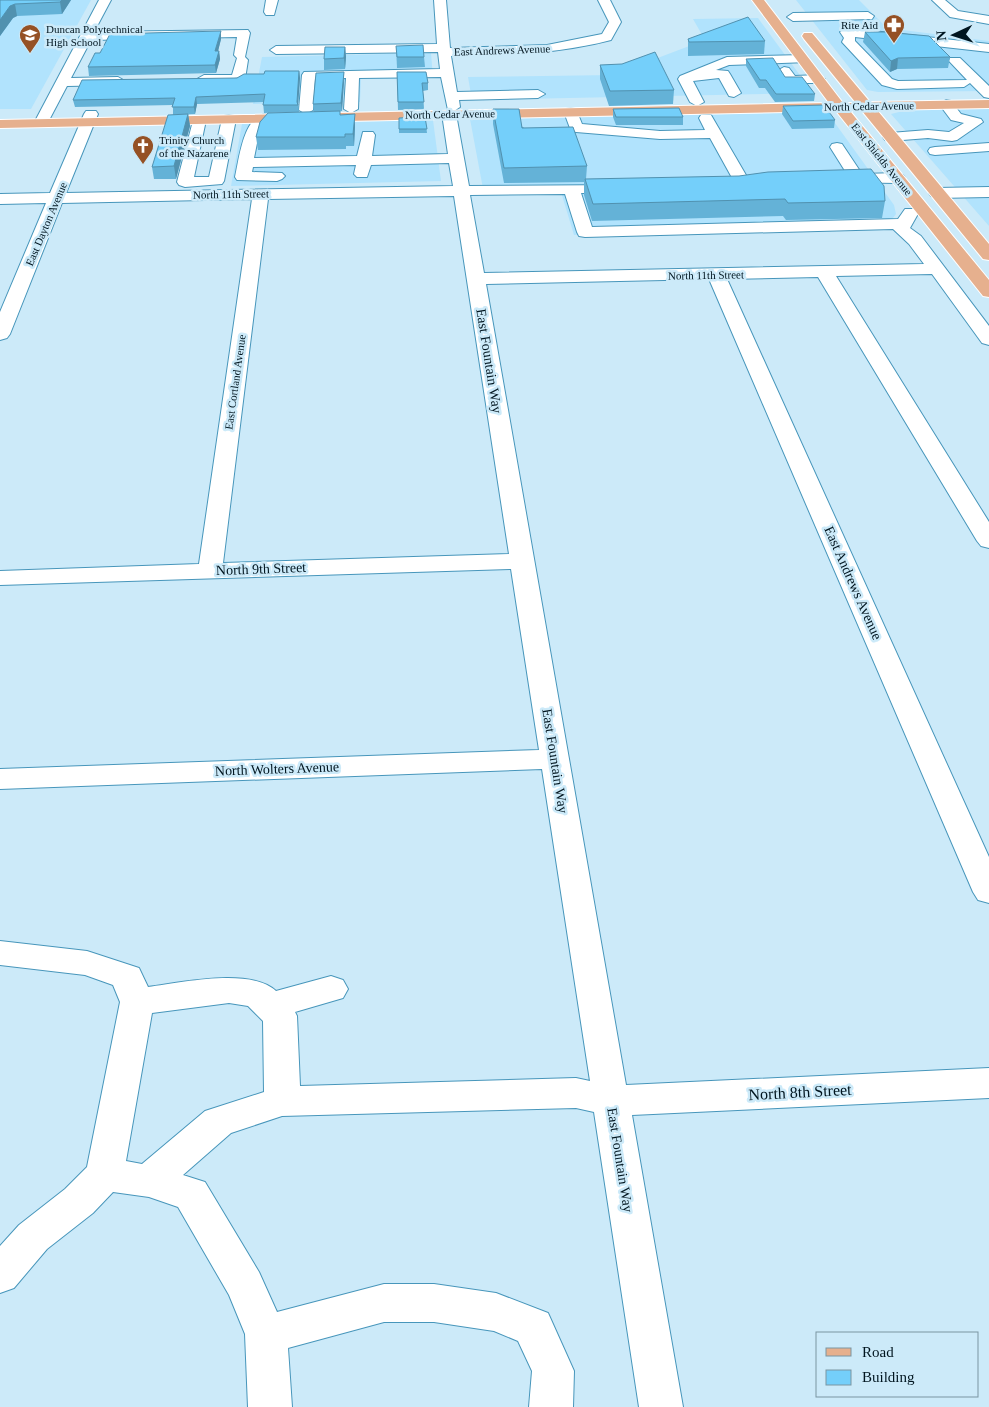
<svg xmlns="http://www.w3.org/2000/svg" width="989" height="1407" font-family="Georgia,serif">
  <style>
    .built { fill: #b1e3fd }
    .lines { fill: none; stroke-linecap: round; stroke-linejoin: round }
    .minor-casing { stroke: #4796bb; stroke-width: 2 }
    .major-casing { stroke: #fff; stroke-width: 2 }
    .minor { fill: #fff; fill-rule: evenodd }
    .major { fill: #e6b08e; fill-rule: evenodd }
    .wall { fill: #64b2d7 }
    .shaded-wall { fill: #5191af }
    .building { fill: #74cffa; stroke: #5191af }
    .labels { text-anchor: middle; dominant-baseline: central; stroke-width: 5; stroke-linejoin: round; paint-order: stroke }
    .far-poi-label { font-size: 11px; fill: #00151f; stroke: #cceaf9; text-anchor: start }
    .far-street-label { font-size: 11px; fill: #00151f; stroke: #cceaf9 }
    .street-label { font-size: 14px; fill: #00151f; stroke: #cceaf9 }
    .near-street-label { font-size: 16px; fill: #00151f; stroke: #cceaf9 }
  </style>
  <rect width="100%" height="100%" fill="#cceaf9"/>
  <g class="built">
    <path d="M0 0H91L31 109H0Z"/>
    <path d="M796 0H859L887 28 989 41V91L878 92 867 90Z"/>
    <path d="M758 18 813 93 472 100 468 77 613 75 705 40 693 19Z"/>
    <path d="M431 53 433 78 361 79 360 102 253 104 262 57Z"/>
    <path d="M989 109V226L891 114 907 110Z"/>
    <path d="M827 112 894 205 896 214 887 226 888 229 574 235 561 192 484 194 470 119Z"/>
    <path d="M433 120 441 181 231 186 242 124Z"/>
  </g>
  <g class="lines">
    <g class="minor-casing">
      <g id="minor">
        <path d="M99 0H111L94 32 248 30 250 33 245 57 248 60 245 79C239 85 203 85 197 79L204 75H232L237 58 234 55 237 37 91 40 71 78 118 77 125 81 118 85 67 86 46 126H36L34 123Z"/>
        <path d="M266 0H278L274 15H266L264 12Z"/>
        <path d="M434 0H446L450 48 547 45 602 34 609 22 598 0H610L621 22 611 40C558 54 506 55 451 56L457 92 538 90 545 94 538 98 459 100 460 107 454 111 456 114 469 186 627 185 629 188 627 191 621 193H581L592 227 898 219 905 209H917L919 212 910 228 921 236 989 326V345L982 343 932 274 836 276 989 522V548L981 546 977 541 818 277 727 279 989 857V903L978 900 973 892 709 279 486 284 626 1085 989 1068V1098L632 1115 683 1407H639L594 1112 576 1108 282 1116 231 1133 183 1175 205 1182 259 1272 277 1312 384 1284H434L496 1293 548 1313 574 1371 573 1407H529L532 1371 518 1341 494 1331 434 1322H384L288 1348 292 1407H248L245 1334 229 1295 178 1207 149 1197 113 1192 93 1213 47 1249 14 1288 0 1293V1246L19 1225 65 1189 87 1167 120 1002 113 985 85 975 0 965V941L87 951 139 968 148 987C181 983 250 967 276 991L331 976 343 980 348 989 343 998 295 1012 297 1016 300 1086 576 1078 590 1081 542 769 0 789V769L539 750 511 569 0 585V571L199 564 252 199 62 203 10 334 7 338 0 340V312L46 203 0 204V194L50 193 84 114 86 111H96L98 114 66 193 453 186 449 163 371 165 367 177H357L354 174 356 165 253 167 252 172 282 173 285 176 282 179 277 181 237 180 235 177C239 160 244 109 270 115L272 118 259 133 254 158 357 156 363 132H373L375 135 372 156 448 154 442 114 448 110 441 77 359 78 358 109 351 113 344 109 346 78 315 79 313 110 306 114 299 110 302 75 304 72 440 69 438 52 276 54 270 50 276 46 437 44ZM565 194 577 232 579 236 585 237 893 229 909 244 924 264 484 273 470 195ZM454 196 509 554 223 563 268 199ZM229 1003 248 1006 263 1021 264 1092 205 1111 142 1164 126 1161 152 1013Z"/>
        <path d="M932 0H945L958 11 989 16V24L950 17Z"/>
        <path d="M868 12 874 16 872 19 793 21 787 17 793 13Z"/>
        <path d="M846 28 989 44V52L855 37V41L892 79 898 81 967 80 949 61 950 58H960L989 86V98L984 97 970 83 964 87 897 89 882 85 842 42 844 38 840 32Z"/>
        <path d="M803 55 809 59 808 62 729 65 716 70 728 71 730 74 741 93 734 97 729 96 719 78 693 81 704 102 697 106 690 102 678 79 680 76 727 57Z"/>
        <path d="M784 67 789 68 795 76 818 75 825 79 818 83H786L777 71Z"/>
        <path d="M946 100 951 101 961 114 981 119 983 122 957 140 952 141 928 138 890 141 885 140 883 137 885 134 890 133 928 130 949 132 964 123 951 120 939 104Z"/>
        <path d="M571 108 576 109 582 124 660 131 705 130 699 118 701 115H711L750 182 748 185H736L710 138 660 139 576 132 571 131 564 112 566 109Z"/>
        <path d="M229 115 234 116 236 119 224 181 222 184 185 187 179 185 177 182 194 117H204L206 120 194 177H209L222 119 224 116Z"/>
        <path d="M837 143 842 144 862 174 897 173 903 175 905 178 903 181 897 183 834 182 832 179 834 176 847 174 830 147 832 144Z"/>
        <path d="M989 143V151L935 155 930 154 928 151 930 148 935 147Z"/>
        <path d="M989 187V197L937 198 931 196 929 193 931 190 937 188Z"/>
      </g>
    </g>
    <g class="major-casing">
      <path id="major" d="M752 0H764L843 103H856L804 39 802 36 804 33H812L870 102 989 100V108L877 110 989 244V260L983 259 862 111H850L989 280V297L983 296 836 111 0 128V120L829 103Z"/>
    </g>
    <use href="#minor" class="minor"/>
    <use href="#major" class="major"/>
  </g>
  <g class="wall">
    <path d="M0 0H71L62 14 17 16 13 18 0 36Z"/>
    <path d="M865 32 950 57 948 68 897 69 890 72 863 42Z"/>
    <path d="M221 39 218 51H219L220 59 216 73 89 76 88 67 100 53Z"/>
    <path d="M688 39 765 41 764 54 688 56Z"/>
    <path d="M396 46 424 57 425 67 397 68Z"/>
    <path d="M345 47 346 57 345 69 324 70V59Z"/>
    <path d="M746 59 785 77 815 94 814 101 775 102 765 88H759L746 66Z"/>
    <path d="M600 65 674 90 673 104 609 106 600 79Z"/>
    <path d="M299 71 300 78 298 104 299 112 264 113 263 102 197 104 195 114 173 115V105L75 107 73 100 264 74Z"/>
    <path d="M344 72V80L342 111 314 112 313 104Z"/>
    <path d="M397 72 428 83V90L423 91 424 109 398 110Z"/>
    <path d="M783 106 835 120 834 128 792 129 782 114Z"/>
    <path d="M493 109 587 166 586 179 885 201 882 218 786 220 783 216 592 221 584 195V182L504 183 493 124Z"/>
    <path d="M613 109 683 117V125H616L613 117Z"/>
    <path d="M188 114 190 126 176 179H154L152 167Z"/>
    <path d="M341 115 355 126 354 146H346V149L258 150 256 137Z"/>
    <path d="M425 117 427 133H399V118Z"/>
  </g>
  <g class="shaded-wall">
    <path d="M62 0H71L62 14 60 2Z"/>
    <path d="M15 4 17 16 13 18 0 36V20L10 6Z"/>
    <path d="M221 31V39L216 59 215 51Z"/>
    <path d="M345 47 346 57 345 69 344 58Z"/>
    <path d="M219 51 220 59 216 73 215 65Z"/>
    <path d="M898 58 897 69 890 72 891 61Z"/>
    <path d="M299 71 300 78 298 105H297Z"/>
    <path d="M344 72V80L342 111 341 103Z"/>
    <path d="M196 97 197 104 195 114 194 107Z"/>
    <path d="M188 114 190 126 176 179 174 166Z"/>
    <path d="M355 114V126L354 146 353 134Z"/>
  </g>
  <g class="building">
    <path d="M0 0H62L60 2 15 4 10 6 0 20Z"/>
    <path d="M748 17 765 41 689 42 688 39Z"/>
    <path d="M221 31 215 51H219L215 65 88 67 95 53H100L110 34Z"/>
    <path d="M865 32H885L929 36 950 57 898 58 891 61Z"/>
    <path d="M423 45 424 57H397L396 46Z"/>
    <path d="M325 47H345L344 58 324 59Z"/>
    <path d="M655 52 674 90 610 91 600 65 622 64Z"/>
    <path d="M773 58 785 77H802L815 94H776L766 80H760L746 59Z"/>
    <path d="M265 71H299L297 102 298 105H263L265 94 196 97 194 107H172L175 98 73 100 82 80 237 78 244 74H264Z"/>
    <path d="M344 72 341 103 313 104 316 73Z"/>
    <path d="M397 72H426L428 83H422L424 102H398Z"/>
    <path d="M824 105 835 120 793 121 783 106Z"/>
    <path d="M679 108 683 117H616L613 109Z"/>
    <path d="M493 109H519L522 128 573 127 587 166 504 168Z"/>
    <path d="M340 111V115L355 114 353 134H345V137H256L260 122 268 113Z"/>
    <path d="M188 114 174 166 152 167 168 115Z"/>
    <path d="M425 117 427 129H399V118Z"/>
    <path d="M871 169 884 186 885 201 788 203 785 199 593 204 585 179 739 176 768 172Z"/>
  </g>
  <defs>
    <g id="pharmacy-pin" transform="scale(1.125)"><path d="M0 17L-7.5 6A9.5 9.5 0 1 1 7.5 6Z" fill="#955125" stroke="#cceaf9"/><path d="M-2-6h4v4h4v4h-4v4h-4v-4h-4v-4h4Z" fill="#fff"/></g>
    <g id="school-pin" transform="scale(1.125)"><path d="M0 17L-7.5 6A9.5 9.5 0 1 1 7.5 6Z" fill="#955125" stroke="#cceaf9"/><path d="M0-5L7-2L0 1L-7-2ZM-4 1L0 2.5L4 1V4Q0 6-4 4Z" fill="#fff"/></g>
    <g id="church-pin" transform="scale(1.125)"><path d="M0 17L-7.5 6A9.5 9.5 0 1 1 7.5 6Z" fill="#955125" stroke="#cceaf9"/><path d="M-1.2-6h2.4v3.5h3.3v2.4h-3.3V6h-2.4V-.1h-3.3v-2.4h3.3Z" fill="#fff"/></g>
  </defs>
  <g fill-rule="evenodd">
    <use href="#pharmacy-pin" x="894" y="25"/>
    <use href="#school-pin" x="30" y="35"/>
    <use href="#church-pin" x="143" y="146"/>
  </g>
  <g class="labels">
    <g class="far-poi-label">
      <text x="878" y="25" text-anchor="end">Rite Aid</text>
      <text x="46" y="29">Duncan Polytechnical<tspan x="46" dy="13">High School</tspan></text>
      <text x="159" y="140">Trinity Church<tspan x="159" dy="13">of the Nazarene</tspan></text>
    </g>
    <g class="far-street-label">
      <text transform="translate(502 50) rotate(-2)">East Andrews Avenue</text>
      <text transform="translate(869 106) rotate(-1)">North Cedar Avenue</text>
      <text transform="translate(450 114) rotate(-1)">North Cedar Avenue</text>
      <text transform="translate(882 159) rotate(51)">East Shields Avenue</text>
      <text transform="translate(231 194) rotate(-1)">North 11th Street</text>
      <text transform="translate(46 224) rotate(-67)">East Dayton Avenue</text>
      <text transform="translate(706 275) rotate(-1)">North 11th Street</text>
      <text transform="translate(235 382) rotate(-82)">East Cortland Avenue</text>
    </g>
    <g class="street-label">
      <text transform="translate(489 361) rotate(81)">East Fountain Way</text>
      <text transform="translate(261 569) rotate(-2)">North 9th Street</text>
      <text transform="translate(853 583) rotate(66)">East Andrews Avenue</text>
      <text transform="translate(555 761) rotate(81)">East Fountain Way</text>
      <text transform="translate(277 769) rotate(-2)">North Wolters Avenue</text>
      <text transform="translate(620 1160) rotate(81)">East Fountain Way</text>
    </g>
    <g class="near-street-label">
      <text transform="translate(800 1092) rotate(-3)">North 8th Street</text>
    </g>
  </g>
  <rect x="816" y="1332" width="162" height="65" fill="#cceaf9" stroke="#7a95a2"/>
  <rect x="826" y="1348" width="25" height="8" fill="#e6b08e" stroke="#7a95a2"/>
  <text x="862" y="1357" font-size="15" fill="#00151f">Road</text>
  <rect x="826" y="1370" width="25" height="15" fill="#74cffa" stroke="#7a95a2"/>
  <text x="862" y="1382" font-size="15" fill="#00151f">Building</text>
  <g transform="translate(954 35) rotate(266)" stroke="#cceaf9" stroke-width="4" paint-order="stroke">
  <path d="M0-4L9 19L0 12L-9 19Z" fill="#00151f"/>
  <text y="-8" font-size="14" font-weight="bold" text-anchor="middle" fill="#00151f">N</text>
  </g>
</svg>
